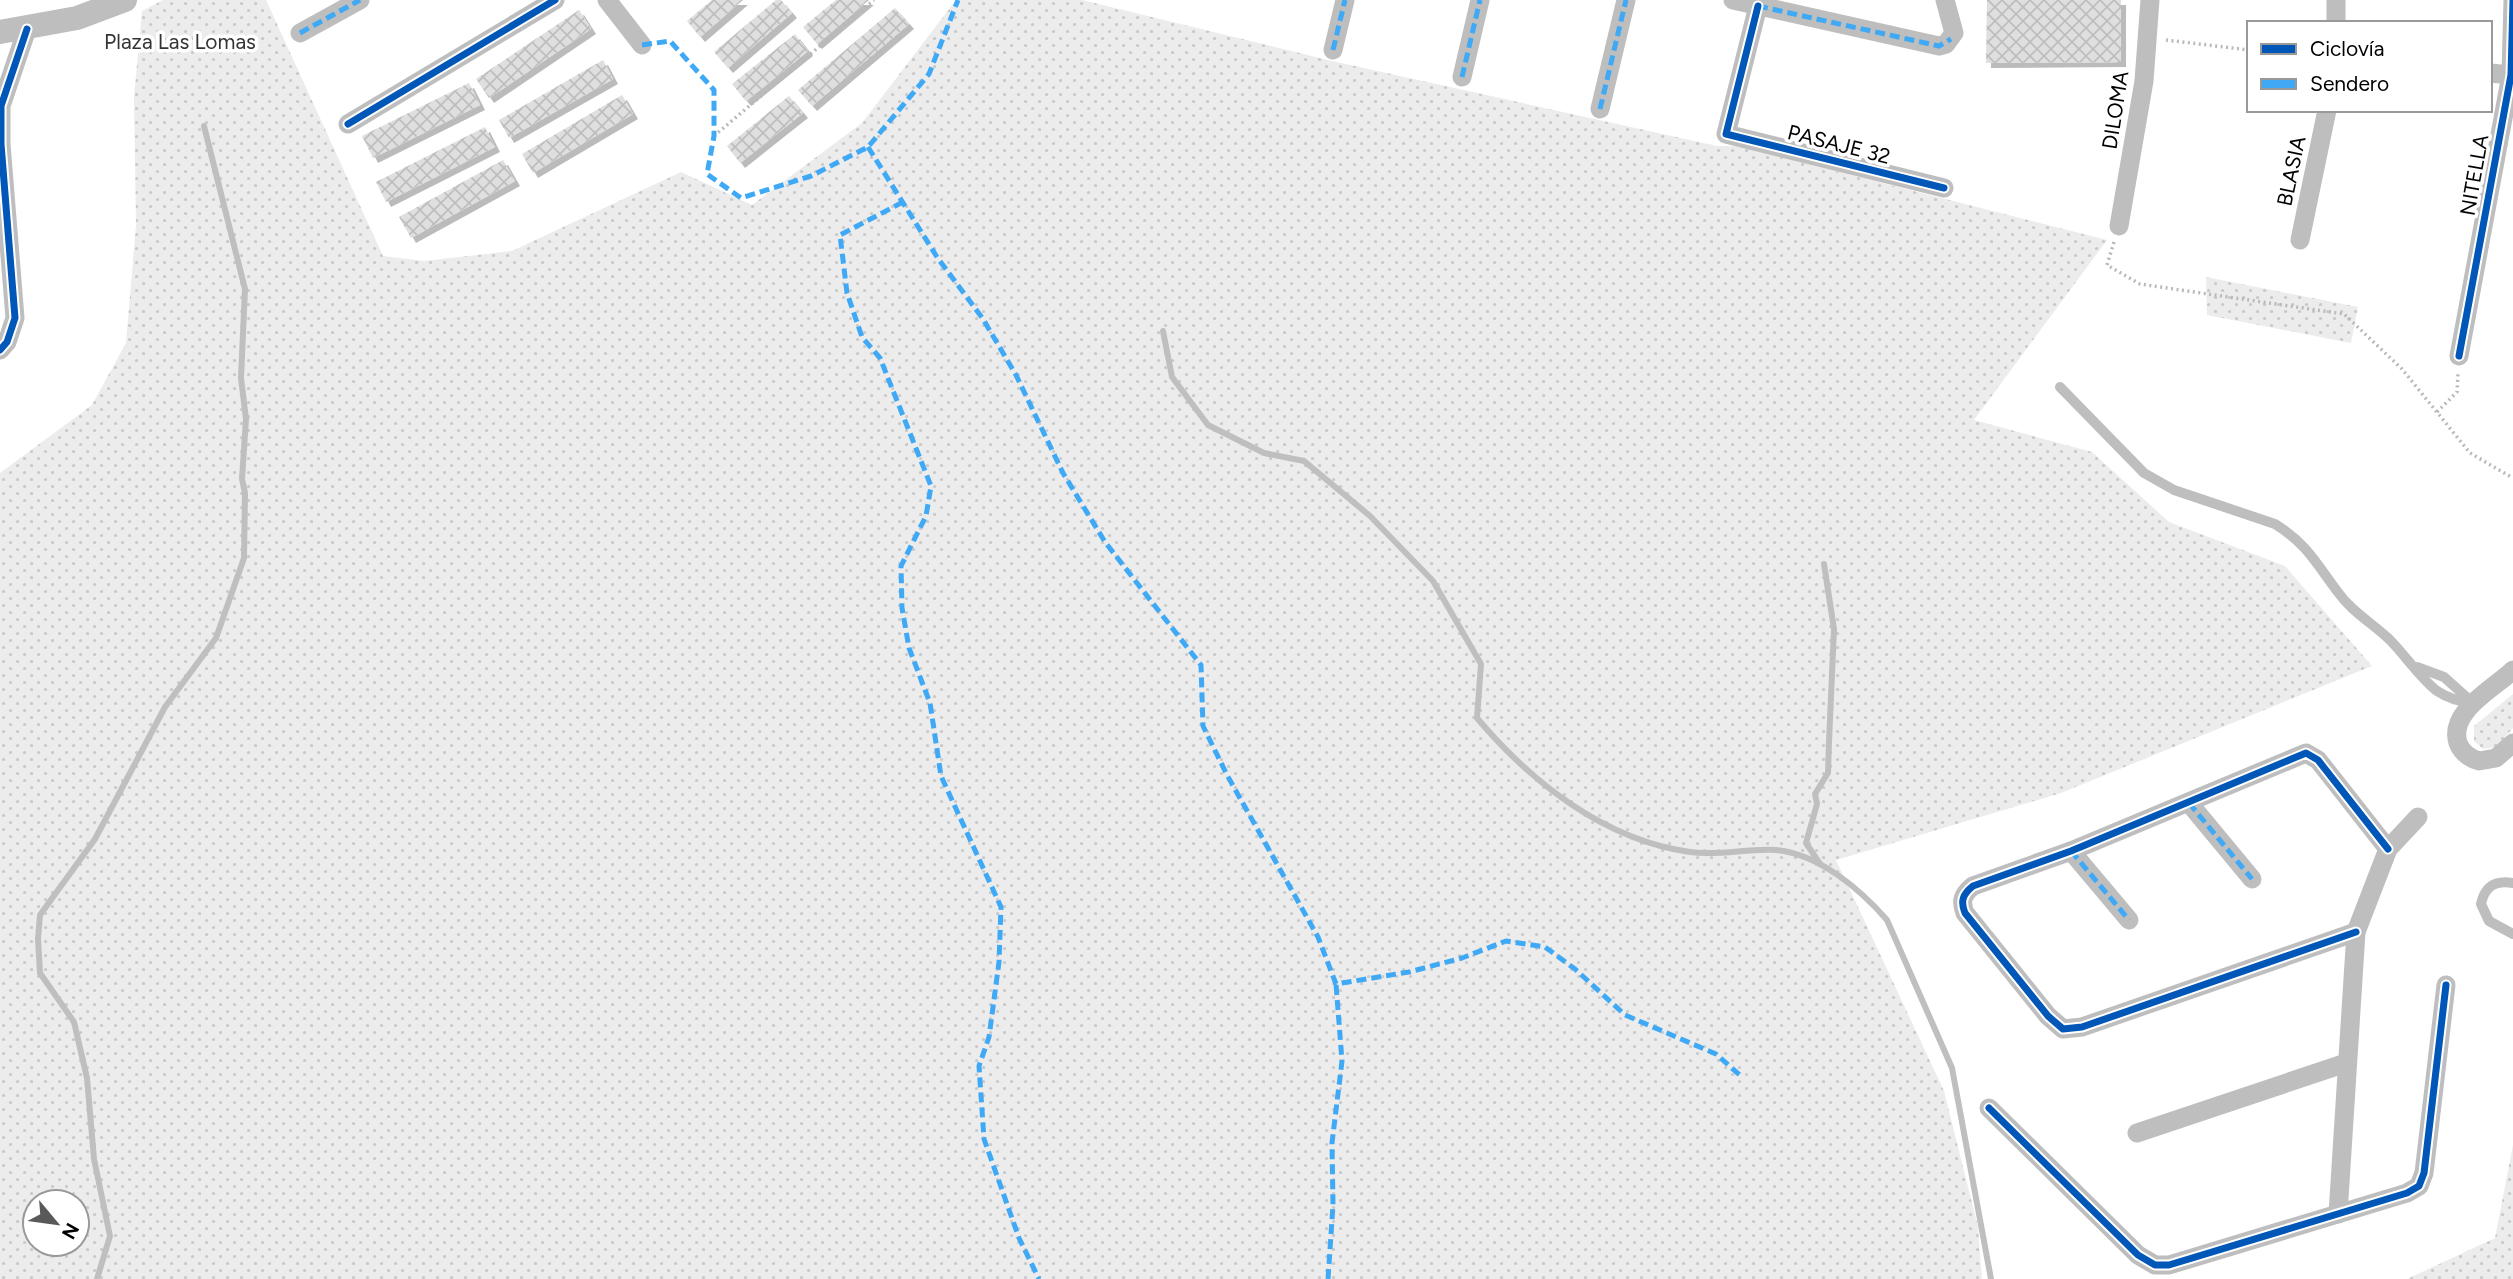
<svg xmlns="http://www.w3.org/2000/svg" width="2513" height="1279" font-family="Figtree,sans-serif">
  <style>
    .grass { fill: url(#grass-dots); fill-rule: evenodd }
    .lines { fill: none; stroke-linecap: round; stroke-linejoin: round }
    .stream { stroke: #bfbfbf; stroke-width: 6 }
    .building { fill: url(#building-cross-hatch); filter: url(#shadow) }
    .path { stroke: #b9b9b9; stroke-width: 3.5; stroke-dasharray: 2 3.5; stroke-linecap: butt }
    .service { stroke: #bebebe; stroke-width: 10 }
    .minor { stroke: #bebebe; stroke-width: 19 }
    .tertiary { stroke: #bebebe; stroke-width: 24 }
    .quiet { stroke: #3fa9f5; stroke-width: 5; stroke-dasharray: 10 5; stroke-linecap: butt }
    .cycleway-casing { stroke: #fff; stroke-width: 11 }
    .cycleway { stroke: #0057b8; stroke-width: 7 }
    .labels { text-anchor: middle; dominant-baseline: central; stroke-width: 7; stroke-linejoin: round; paint-order: stroke }
    .park-label { font-size: 21px; fill: #333; stroke: #fff }
    .street-label { font-size: 21px; fill: #000; stroke: #fff }
  </style>
  <defs>
    <pattern id="grass-dots" width="8" height="8" patternUnits="userSpaceOnUse" patternTransform="scale(1.75)"><rect width="8" height="8" fill="#ececec"/><path d="M2 2h.1M6 6h.1" fill="none" stroke="#c9c9c9" stroke-width="1.8" stroke-linecap="round"/></pattern>
    <pattern id="building-cross-hatch" width="8" height="8" patternUnits="userSpaceOnUse" patternTransform="scale(1.75)"><rect width="8" height="8" fill="#dfdfdf"/><path d="M0 0l8 8M0 8l8-8" fill="none" stroke="#bebebe"/></pattern>
    <filter id="shadow"><feDropShadow dx="5" dy="5" stdDeviation="0" flood-color="#0004"/></filter>
  </defs>
  <rect width="100%" height="100%" fill="#fff"/>
  <g class="grass">
    <path d="M163 0H266L383 256 424 261 512 251 681 172 752 205 862 123 956 0H1082L1332 61 1717 146H1737L2107 240 1974 420 2092 452 2169 522 2285 566 2372 666 2061 793 1836 860 1944 1091 1978 1227 1982 1279H0V473L92 405 126 343 136 225 134 97 142 11ZM35 1202H77V1244H35Z"/>
    <path d="M2206 277 2358 307 2351 343 2207 315Z"/>
    <path d="M2513 694V728L2497 747 2483 749 2474 741V726Z"/>
    <path d="M2513 1145V1279H2407L2495 1238Z"/>
  </g>
  <g class="lines">
    <g class="stream">
      <path d="M1163 331 1172 377 1208 425 1264 453 1304 461 1370 516 1433 581 1481 664 1477 718C1531 782 1604 840 1690 852 1719 856 1748 848 1776 850 1819 854 1860 889 1887 920L1952 1068 1991 1279"/>
      <path d="M1820 864 1806 843 1817 804 1815 794 1828 773 1829 742 1834 629 1824 564"/>
      <path d="M97 1279 110 1236 94 1159 87 1078 74 1022 40 973 38 939 40 915 95 839 165 707 216 638 244 558 245 493 242 479 246 419 241 378 245 289 204 126"/>
    </g>
  </g>
  <g class="building">
    <path d="M712 0H743L700 37 687 21Z"/>
    <path d="M776 0H781L792 13 728 68 714 52Z"/>
    <path d="M836 0H869L817 44 803 27Z"/>
    <path d="M1987 0H2121V62L1986 63Z"/>
    <path d="M895 8 909 24 812 106 798 90Z"/>
    <path d="M579 10 591 29 489 98 476 79Z"/>
    <path d="M795 34 808 51 746 101 732 84Z"/>
    <path d="M603 60 613 79 509 138 499 120Z"/>
    <path d="M469 83 480 105 373 158 362 136Z"/>
    <path d="M622 95 633 114 533 173 522 154Z"/>
    <path d="M789 96 803 113 740 163 727 146Z"/>
    <path d="M485 127 495 147 386 202 376 182Z"/>
    <path d="M503 160 515 181 411 238 399 217Z"/>
  </g>
  <g class="lines">
    <g class="path">
      <path d="M2166 40 2249 50"/>
      <path d="M714 136 874 0"/>
      <path d="M2114 242 2107 265 2140 284 2344 314 2402 369 2470 453 2513 478"/>
      <path d="M2437 412 2457 392 2458 374"/>
    </g>
    <g class="service">
      <path d="M2060 387 2144 473 2174 490 2275 524C2307 544 2316 563 2337 591 2351 611 2372 623 2389 639 2404 654 2422 680 2437 691 2448 698 2460 702 2473 703"/>
      <path d="M2417 667 2444 677 2473 703"/>
      <path d="M2513 883C2495 880 2485 886 2481 904L2489 921 2513 934"/>
    </g>
    <g class="minor">
      <path d="M607 0 642 45"/>
      <path d="M1733 0 1939 46 1946 44 1954 33 1945 0"/>
      <path d="M1758 6 1726 134 1944 188"/>
      <path d="M2336 23V0"/>
      <path d="M300 33 360 0"/>
      <path d="M1333 50 1345 0"/>
      <path d="M2490 73 2511 75"/>
      <path d="M1462 77 1480 0"/>
      <path d="M1600 109 1626 0"/>
      <path d="M348 124 555 0"/>
      <path d="M2119 226 2144 81 2150 0"/>
      <path d="M2300 240 2327 110"/>
      <path d="M0 350 7 342 15 318 1 144V106L27 29"/>
      <path d="M2459 356 2511 75 2513 0"/>
      <path d="M2513 670C2495 688 2448 711 2458 743 2462 753 2469 758 2479 761L2496 758 2513 743"/>
      <path d="M2189 803 2252 879"/>
      <path d="M2071 851 2129 920"/>
      <path d="M2356 932 2082 1027 2063 1029 2048 1016 1965 913C1960 901 1963 894 1973 886L2071 851 2306 753 2318 760 2388 849"/>
      <path d="M1989 1108 2138 1255 2155 1265H2169L2407 1193 2419 1186 2424 1173 2446 985"/>
      <path d="M2137 1133 2346 1063"/>
      <path d="M2338 1214 2356 932 2388 849 2418 817"/>
    </g>
    <path class="tertiary" d="M0 32 77 18 125 0"/>
    <g class="quiet">
      <path d="M1758 6 1939 46 1951 39"/>
      <path d="M300 33 360 0"/>
      <path d="M642 45 670 41 714 90V136L707 174 741 198 811 176 868 147 929 74 958 0"/>
      <path d="M1333 50 1345 0"/>
      <path d="M1462 77 1480 0"/>
      <path d="M1600 109 1626 0"/>
      <path d="M868 147 937 257 983 319 1016 375 1063 473 1105 542 1201 665 1203 726 1227 775 1318 937 1336 984 1409 972 1462 958 1506 941 1545 947 1575 969 1625 1015 1716 1054 1742 1077"/>
      <path d="M903 202 840 235 847 293 862 337 880 358 931 486 926 516 901 566 902 608 909 648 930 703 941 776 1001 907 999 962 989 1037 979 1066 984 1139 1019 1238 1039 1279"/>
      <path d="M2189 803 2252 879"/>
      <path d="M2071 851 2129 920"/>
      <path d="M1328 1279 1333 1205 1332 1143 1342 1061 1336 984"/>
    </g>
    <g class="cycleway-casing">
      <g id="cycleway">
        <path d="M1758 6 1726 134 1944 188"/>
        <path d="M348 124 555 0"/>
        <path d="M0 350 7 342 15 318 1 144V106L27 29"/>
        <path d="M2459 356 2511 75 2513 0"/>
        <path d="M2356 932 2082 1027 2063 1029 2048 1016 1965 913C1960 901 1963 894 1973 886L2071 851 2306 753 2318 760 2388 849"/>
        <path d="M1989 1108 2138 1255 2155 1265H2169L2407 1193 2419 1186 2424 1173 2446 985"/>
      </g>
    </g>
    <use href="#cycleway" class="cycleway"/>
  </g>
  <g class="labels">
    <g class="park-label">
      <text x="180" y="41">Plaza Las Lomas</text>
    </g>
    <g class="street-label">
      <text transform="translate(2115 110) rotate(-81)">DILOMA</text>
      <text transform="translate(1839 144) rotate(14)">PASAJE 32</text>
      <text transform="translate(2291 171) rotate(-78)">BLASIA</text>
      <text transform="translate(2474 175) rotate(-80)">NITELLA</text>
    </g>
  </g>
  <rect x="2247" y="21" width="245" height="91" fill="#ffffff" stroke="#999999" stroke-width="2"/>
  <rect x="2261" y="44" width="35" height="10" fill="#0057b8" stroke="#999999" stroke-width="2"/>
  <text x="2310" y="56" font-size="21" fill="#000000">Ciclovía</text>
  <rect x="2261" y="79" width="35" height="10" fill="#3fa9f5" stroke="#999999" stroke-width="2"/>
  <text x="2310" y="91" font-size="21" fill="#000000">Sendero</text>
  <g transform="translate(56 1223) rotate(119)"><circle r="33" fill="#ffffff" stroke="#999999" stroke-width="2"/>
  <path d="M0-5L12 26L0 18L-12 26Z" fill="#595959"/>
  <text y="-10" font-size="19" font-weight="bold" text-anchor="middle" fill="#000000">N</text>
  </g>
</svg>
